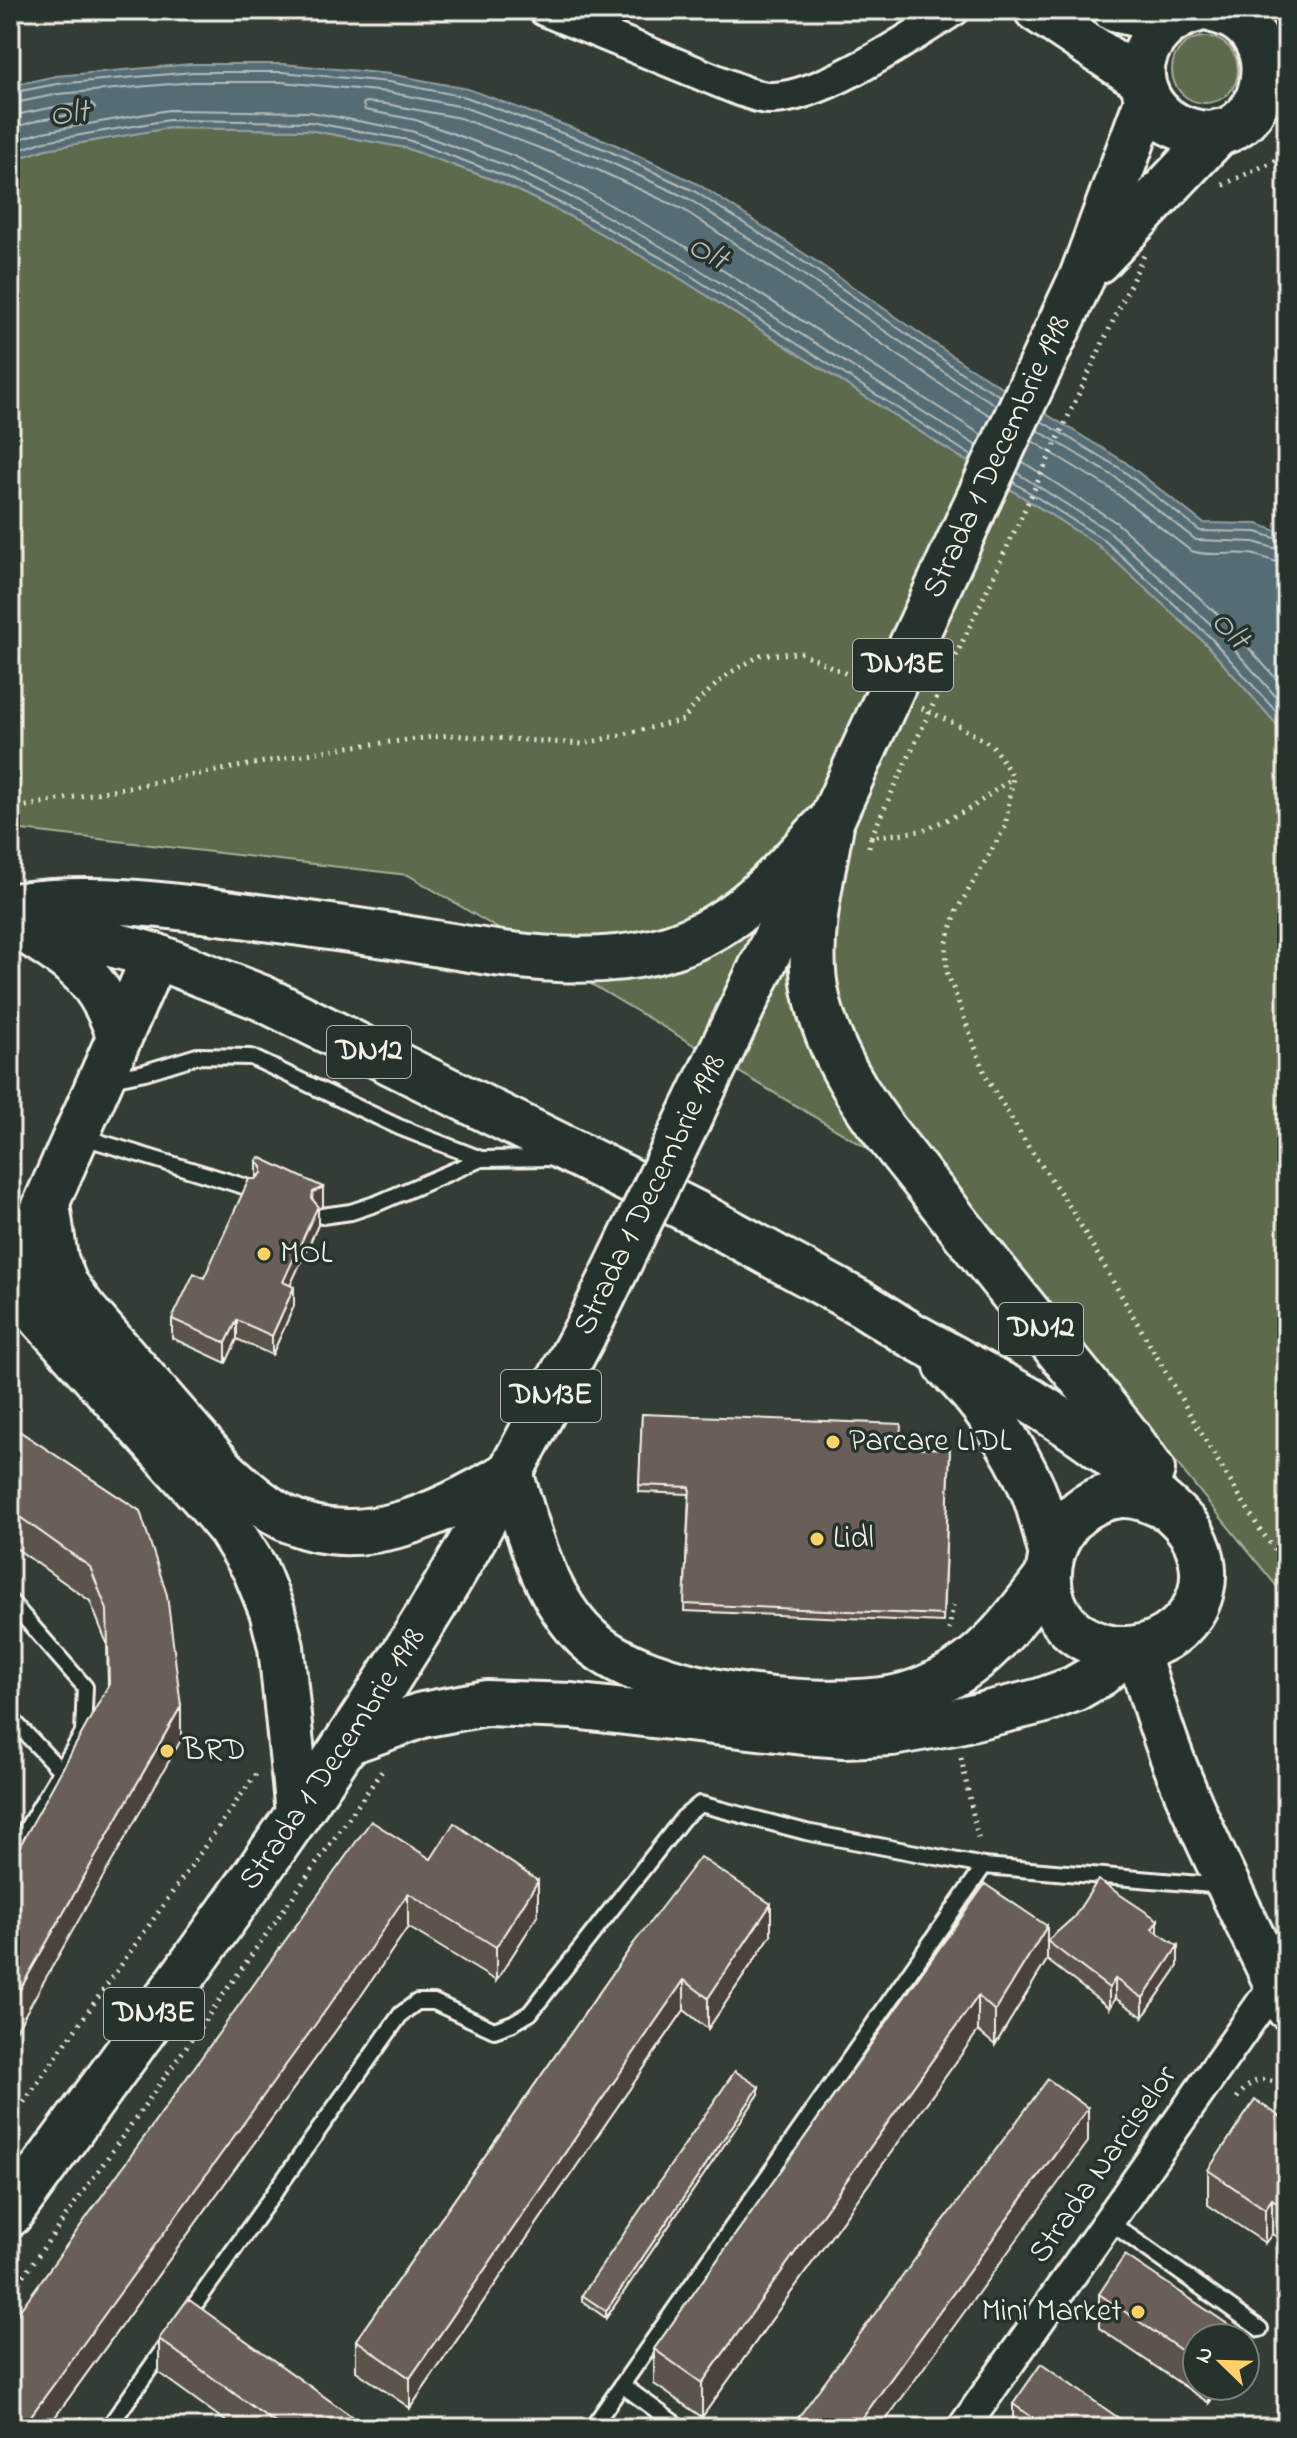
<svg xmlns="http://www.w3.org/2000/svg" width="1297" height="2438" font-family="'Indie Flower',sans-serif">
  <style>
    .green { fill: #5d6b4c; stroke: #a8ae9a; stroke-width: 2 }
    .water { fill: #556c74; stroke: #95a1a2; stroke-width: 2 }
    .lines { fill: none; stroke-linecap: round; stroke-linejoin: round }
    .shore { stroke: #b4bcba; stroke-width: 2 }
    .lane-casing { stroke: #f4f1e8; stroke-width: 20 }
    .street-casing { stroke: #f4f1e8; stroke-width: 36 }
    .secondary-casing { stroke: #f4f1e8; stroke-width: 48 }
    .primary-casing { stroke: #f4f1e8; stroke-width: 50 }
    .path { stroke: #f4f1e8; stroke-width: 5; stroke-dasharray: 2 6; stroke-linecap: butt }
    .lane { stroke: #26332d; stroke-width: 14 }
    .street { stroke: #26332d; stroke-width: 30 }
    .secondary { stroke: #26332d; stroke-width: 42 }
    .primary { stroke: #26332d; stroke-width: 44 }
    .primary-bridge-casing { stroke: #f4f1e8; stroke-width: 50; stroke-linecap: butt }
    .path-bridge { stroke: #f4f1e8; stroke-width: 5; stroke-dasharray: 2 6; stroke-linecap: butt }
    .primary-bridge { stroke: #26332d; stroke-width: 44 }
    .wall { fill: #5c524c; stroke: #f4f1e8; stroke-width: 2 }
    .shaded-wall { fill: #4b423e; stroke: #f4f1e8; stroke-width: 2 }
    .building { fill: #6b5f58; stroke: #f4f1e8; stroke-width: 2 }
    .poi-dot { fill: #ffd166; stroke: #26332d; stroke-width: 3 }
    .labels { text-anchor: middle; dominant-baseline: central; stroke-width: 7; stroke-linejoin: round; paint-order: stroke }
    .shield { fill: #26332d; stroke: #b6b8b0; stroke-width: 2 }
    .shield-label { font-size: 30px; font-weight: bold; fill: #f4f1e8 }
    .street-label { font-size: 32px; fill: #f4f1e8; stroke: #26332d }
    .poi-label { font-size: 32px; fill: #f4f1e8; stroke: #26332d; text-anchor: start }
    .water-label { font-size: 34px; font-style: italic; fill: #b4bcba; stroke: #26332d }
  </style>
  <rect width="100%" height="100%" fill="#343c36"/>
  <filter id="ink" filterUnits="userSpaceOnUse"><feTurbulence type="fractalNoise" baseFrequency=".0125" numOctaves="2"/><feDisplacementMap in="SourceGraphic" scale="16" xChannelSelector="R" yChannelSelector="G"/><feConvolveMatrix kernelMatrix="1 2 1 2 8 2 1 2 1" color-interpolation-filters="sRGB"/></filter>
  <g filter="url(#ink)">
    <g class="green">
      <circle cx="1205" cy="70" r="33"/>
      <path d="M169 128 309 130 406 148 502 183 571 217 670 272 1098 545 1204 642 1287 736V1599L971 1210 408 875 22 830 10 832V161L46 149Z"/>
    </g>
    <path class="water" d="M192 64H283L390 74 468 89 610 142 698 184 814 260 967 366 1125 462 1203 523 1258 524 1287 535V736L1204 642 1098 545 670 272 571 217 502 183 406 148 309 130 169 128 46 149 10 161V86L56 76Z"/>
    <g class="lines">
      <g class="shore">
        <path d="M10 93 57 84 193 72H282L389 82 466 97 607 150 694 191 810 266 962 373 1000 396"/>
        <path d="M10 104 59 94 193 82H282L388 92 463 107 603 159 689 199 804 275 957 381 996 405"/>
        <path d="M10 116 60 106 91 103 95 107 92 111 39 120 10 129"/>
        <path d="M10 142 43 132 169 110 310 112 411 131 510 167 579 201 678 256 977 446"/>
        <path d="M10 153 45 141 169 120 310 122 408 140 505 176 574 210 674 265 972 456"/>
        <path d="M1041 421 1121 469 1200 531 1256 532 1287 542"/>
        <path d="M1037 430 1115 477 1196 540 1254 542 1287 552"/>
        <path d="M982 435 686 247 585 191 514 156 416 120 365 110 363 104 366 102 386 104 460 118 598 170 684 210 797 285 950 391 991 416"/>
        <path d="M1032 441 1108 487 1191 551C1209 557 1230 552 1249 554 1262 555 1273 563 1287 564"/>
        <path d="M1023 462 1117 523 1225 621 1287 691"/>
        <path d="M1017 473 1110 532 1217 630 1287 709"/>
        <path d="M1013 482 1104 540 1210 637 1287 724"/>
      </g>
      <g class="lane-casing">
        <g id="lane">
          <path d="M111 1079 145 1072 197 1056 251 1057 399 1127 481 1159"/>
          <path d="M80 1136 253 1189"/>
          <path d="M322 1216 351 1212 378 1203 481 1159 555 1158"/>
          <path d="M10 1601 85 1687 83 1733 10 1857"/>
          <path d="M10 1717 60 1770"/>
          <path d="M1108 2221 1260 2329"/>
          <path d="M184 2320 401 2014 417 2002H434L494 2030 513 2023 530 2013 683 1818 700 1804 806 1832 984 1866 1224 1886"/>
          <path d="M622 2385 681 2428"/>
          <path d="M108 2428 170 2340"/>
          <path d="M592 2428 984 1866"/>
        </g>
      </g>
      <g class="street-casing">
        <g id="street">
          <path d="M544 10 742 91C752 94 763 99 772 98 821 98 911 37 954 10"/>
          <path d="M963 2428 1276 1983"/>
        </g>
      </g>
      <g class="secondary-casing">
        <g id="secondary">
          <path d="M1036 10 1143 81"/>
          <path d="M1114 10 1166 22"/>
          <path d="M1137 1650C1150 1693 1163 1737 1180 1778 1212 1857 1252 1932 1287 2008"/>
        </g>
      </g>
      <g class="primary-casing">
        <g id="primary">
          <path d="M1196 10C1157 20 1129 59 1148 98 1157 115 1172 126 1190 131 1267 154 1297 27 1213 10"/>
          <path d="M1097 261 1219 132"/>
          <path d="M973 511 1082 277 1148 98"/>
          <path d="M832 819C823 871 806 935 815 988 830 1075 894 1142 947 1210 1005 1286 1066 1359 1126 1434L1152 1470"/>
          <path d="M12 906C92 895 162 904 241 915 289 921 337 928 385 935 491 951 619 986 717 926 762 899 796 856 832 819"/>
          <path d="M10 924 67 932 155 956 262 998 695 1213 862 1304 908 1333 1031 1401C1058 1418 1087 1435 1111 1456 1127 1469 1141 1484 1156 1497 1171 1511 1188 1523 1196 1542 1227 1612 1150 1674 1085 1639 1020 1603 1049 1501 1121 1495 1138 1494 1152 1501 1167 1508"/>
          <path d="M28 932C76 963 99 978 119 1035"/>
          <path d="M155 956 32 1236C22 1274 18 1283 41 1317L204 1498 230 1529 255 1569 272 1611 281 1647 298 1813"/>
          <path d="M693 1110 811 864"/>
          <path d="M47 1204 55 1259 65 1284 84 1310 224 1471C242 1488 261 1505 283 1517 359 1556 445 1512 510 1473"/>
          <path d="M947 1366C983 1400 1013 1445 1033 1490 1041 1509 1045 1531 1051 1551"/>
          <path d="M510 1473C528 1529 543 1595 586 1637 646 1696 816 1712 895 1698 911 1695 927 1688 941 1681 987 1659 1018 1615 1048 1576"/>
          <path d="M347 1742 422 1715 486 1703 572 1706 804 1732 844 1735 892 1733 954 1722 1041 1701 1074 1689 1100 1674 1127 1650"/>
          <path id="s1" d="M10 2214C151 2018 299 1825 425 1620 486 1522 538 1420 592 1319"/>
        </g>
      </g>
      <g class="path">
        <path d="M1223 185 1287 155"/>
        <path d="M1287 367 1283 404 1287 445"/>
        <path d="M922 708 959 726 992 745 1013 777 1005 827 957 910 946 945 947 972 987 1079 1028 1146 1070 1207 1208 1445 1261 1531 1287 1566"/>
        <path d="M10 809 340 748 450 735 583 744 683 720 698 701 728 674 761 655 801 653 858 679"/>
        <path d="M869 847 871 837 921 831 970 809 1012 778"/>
        <path d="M949 1630 953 1605"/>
        <path d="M961 1758 979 1842"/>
        <path d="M1237 2098C1254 2076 1262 2077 1287 2086"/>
        <path d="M10 2122 256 1774"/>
        <path d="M10 2295 382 1771"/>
      </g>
      <use href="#lane" class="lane"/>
      <use href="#street" class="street"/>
      <use href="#secondary" class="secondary"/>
      <use href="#primary" class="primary"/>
      <g class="primary-bridge-casing">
        <g id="primary-bridge">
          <path d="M832 819 973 511"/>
          <path d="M592 1319 693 1110"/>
        </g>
      </g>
      <path class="path-bridge" d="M871 837 1145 253"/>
      <use href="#primary-bridge" class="primary-bridge"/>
    </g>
    <g class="wall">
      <path d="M257 1161 323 1206 318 1209V1225L290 1285 294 1306 272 1355 237 1339 226 1363 172 1338V1319L204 1278 257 1178Z"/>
      <path d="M642 1414 900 1447 950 1449 943 1622 684 1611 689 1494 639 1492Z"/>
      <path d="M10 1425 140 1511 181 1740 108 1686 107 1644 90 1601 10 1544Z"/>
      <path d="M431 1859 538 1915 496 1981 408 1927 363 1993 47 2428H10Z"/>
      <path d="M985 1884 1047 1941 1158 1933 1178 1966 1143 2017 1115 1998 1109 2008 1047 1960 995 2045 978 2031 702 2417 654 2384V2349Z"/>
      <path d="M771 1935 708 2029 684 2010 410 2408 356 2371V2340L634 1943Z"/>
      <path d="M759 2094 606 2318 582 2301V2295Z"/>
      <path d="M1287 2121V2244L1272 2234 1265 2243 1208 2205V2170Z"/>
      <path d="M1099 2294 1235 2338H1197V2386H1220L1209 2403 1099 2328Z"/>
      <path d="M159 2339 368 2428H235L159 2373Z"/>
      <path d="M1013 2404 1133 2428H1013Z"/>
    </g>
    <g class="shaded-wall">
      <path d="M323 1187V1206L318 1209V1225L283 1301V1282L313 1192Z"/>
      <path d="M294 1287V1306L272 1355V1336Z"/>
      <path d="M237 1320V1339L226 1363V1343Z"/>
      <path d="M181 1706V1740L10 2041V2007Z"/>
      <path d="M538 1881V1915L496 1981V1947Z"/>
      <path d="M408 1893V1927L363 1993 47 2428H22Z"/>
      <path d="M771 1904V1935L708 2029V1998Z"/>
      <path d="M1158 1920V1939L1152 1929Z"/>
      <path d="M1047 1926V1960L995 2045V2011Z"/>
      <path d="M1178 1946V1966L1143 2017V1998Z"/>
      <path d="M1115 1979V1998L1109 2008V1988Z"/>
      <path d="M684 1980V2010L410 2408V2378Z"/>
      <path d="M978 1996V2031L702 2417V2383Z"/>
      <path d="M759 2087V2094L606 2318V2311Z"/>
      <path d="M1088 2108V2142L880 2428H855Z"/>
      <path d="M1272 2199V2234L1265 2243V2209Z"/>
      <path d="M1209 2386H1220L1209 2403Z"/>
    </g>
    <g class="building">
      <path d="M259 1157 323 1187 313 1192 312 1199 318 1206 283 1282 294 1287 272 1336 237 1320 226 1343 172 1319 194 1273 204 1278 249 1179H256L262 1173V1167L257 1161Z"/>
      <path d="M642 1414 901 1424 900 1447 950 1449 943 1615 684 1604 690 1487 639 1485Z"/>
      <path d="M10 1425 140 1511 167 1595 181 1706 10 2007V1864L109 1684 107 1610 90 1567 10 1510Z"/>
      <path d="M371 1821 431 1859 454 1823 538 1881 496 1947 408 1893 363 1959 22 2428H10V2324Z"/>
      <path d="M700 1857 771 1904 708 1998 684 1980 410 2378 356 2340 634 1943Z"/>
      <path d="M1098 1880 1158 1920 1152 1929 1178 1946 1143 1998 1115 1979 1109 1988 1047 1941 1074 1917Z"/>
      <path d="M985 1884 1047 1926 995 2011 978 1996 702 2383 654 2349Z"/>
      <path d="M735 2071 759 2087 606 2311 582 2295Z"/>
      <path d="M1048 2079 1088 2108 855 2428H795L792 2426Z"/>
      <path d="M1255 2100 1287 2121V2210L1272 2199 1265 2209 1208 2170Z"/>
      <path d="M1125 2255 1235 2329 1230 2338H1197V2361L1099 2294Z"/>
      <path d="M188 2299 368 2428H282L159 2339Z"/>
      <path d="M1041 2364 1133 2428H1048L1013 2404Z"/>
    </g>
  </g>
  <g class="poi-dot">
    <circle cx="264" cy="1254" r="8"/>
    <circle cx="833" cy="1442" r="8"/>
    <circle cx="817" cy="1539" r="8"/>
    <circle cx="167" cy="1751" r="8"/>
    <circle cx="1138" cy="2312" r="8"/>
  </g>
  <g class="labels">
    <g class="shield">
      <rect x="853" y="639" width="100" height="52" rx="6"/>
      <rect x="327" y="1026" width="84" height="52" rx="6"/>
      <rect x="999" y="1303" width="84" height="52" rx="6"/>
      <rect x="501" y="1370" width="100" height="52" rx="6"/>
      <rect x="104" y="1988" width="100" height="52" rx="6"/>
    </g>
    <g class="shield-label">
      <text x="903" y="665">DN13E</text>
      <text x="369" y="1052">DN12</text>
      <text x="1041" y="1329">DN12</text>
      <text x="551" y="1396">DN13E</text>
      <text x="154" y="2014">DN13E</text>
    </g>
    <g class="street-label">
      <text transform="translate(998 457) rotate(-65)">Strada 1 Decembrie 1918</text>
      <text transform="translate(651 1195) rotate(-64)">Strada 1 Decembrie 1918</text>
      <text stroke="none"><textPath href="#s1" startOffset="558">Strada 1 Decembrie 1918</textPath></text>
      <text transform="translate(1104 2165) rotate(-55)">Strada Narciselor</text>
    </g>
    <g class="poi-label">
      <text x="280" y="1254">MOL</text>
      <text x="849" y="1442">Parcare LIDL</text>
      <text x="833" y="1539">Lidl</text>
      <text x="183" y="1751">BRD</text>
      <text x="1122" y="2312" text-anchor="end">Mini Market</text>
    </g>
    <g class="water-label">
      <text transform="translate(69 115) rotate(-7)">Olt</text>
      <text transform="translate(707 254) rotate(29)">Olt</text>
      <text transform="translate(1229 631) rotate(46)">Olt</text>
    </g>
  </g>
  <rect width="1297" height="2438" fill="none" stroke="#26332d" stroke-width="40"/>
  <rect x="20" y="20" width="1257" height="2398" fill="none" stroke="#f4f1e8" stroke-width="3" filter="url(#ink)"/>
  <g transform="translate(1221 2362) rotate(293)"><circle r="38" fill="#26332d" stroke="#787f78" stroke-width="2"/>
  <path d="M0-6L14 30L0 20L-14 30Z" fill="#ffd166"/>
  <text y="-12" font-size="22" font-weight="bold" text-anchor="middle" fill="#f4f1e8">N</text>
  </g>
</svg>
